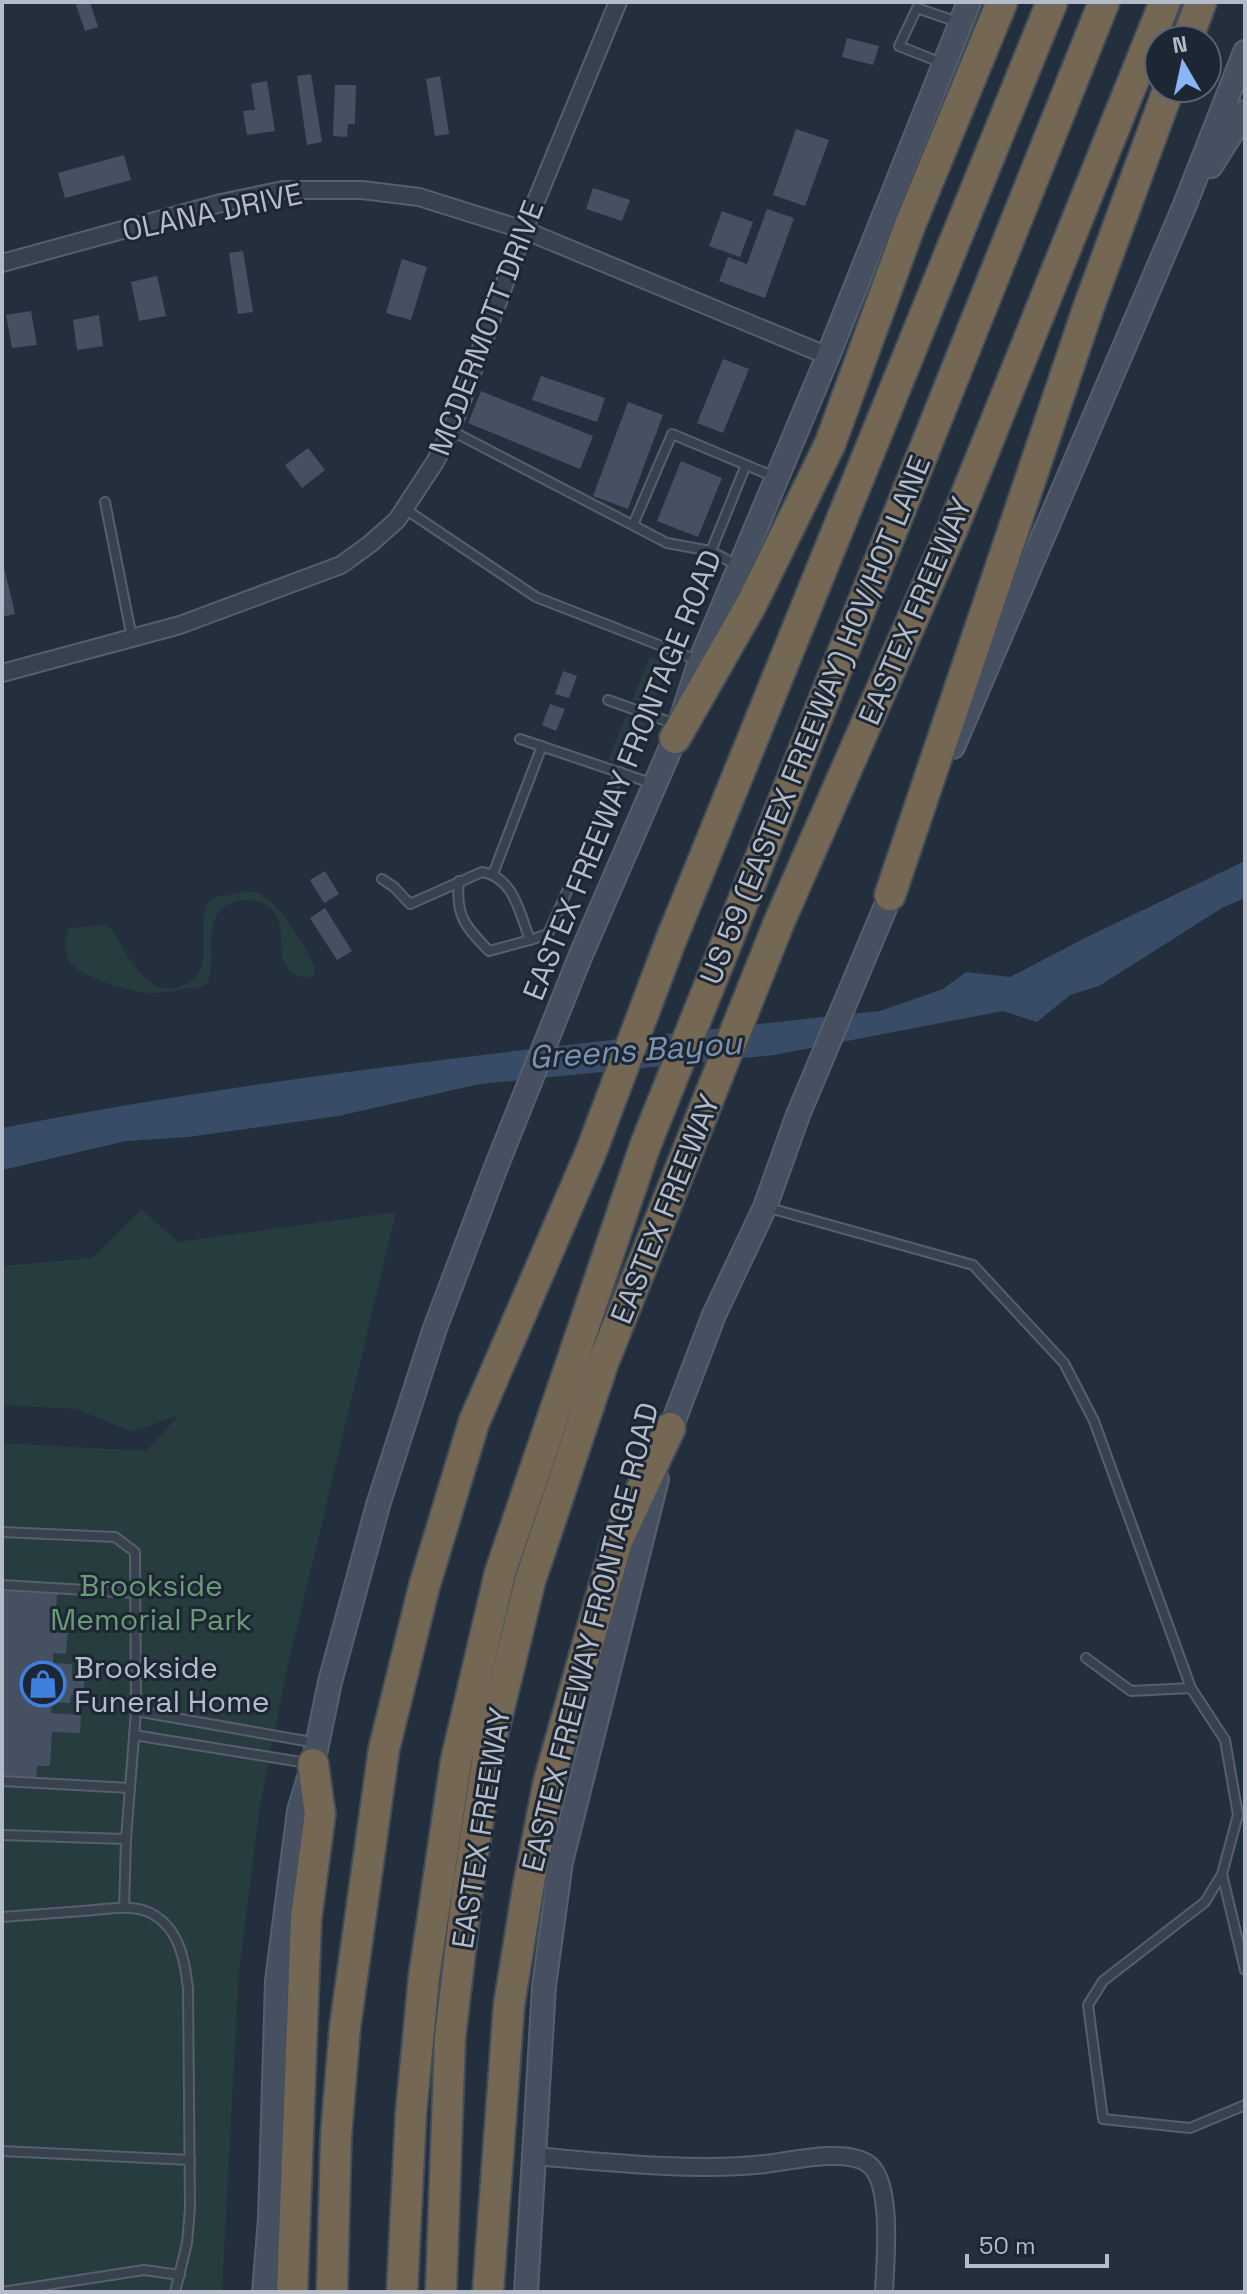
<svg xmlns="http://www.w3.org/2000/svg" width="1247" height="2294" font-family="'Space Grotesk',sans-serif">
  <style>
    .green { fill: #263c3f }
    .water { fill: #394c67 }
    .building { fill: #455162 }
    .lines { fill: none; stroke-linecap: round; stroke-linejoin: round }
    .service-casing { stroke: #565f6c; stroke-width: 12 }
    .minor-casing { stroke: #565f6c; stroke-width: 20 }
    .secondary-casing { stroke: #565f6c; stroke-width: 26 }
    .motorway-casing { stroke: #434c59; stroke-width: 34 }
    .service { stroke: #38414e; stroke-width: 8 }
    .minor { stroke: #38414e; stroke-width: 16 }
    .secondary { stroke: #465061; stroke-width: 22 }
    .motorway { stroke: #746855; stroke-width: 30 }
    .labels { text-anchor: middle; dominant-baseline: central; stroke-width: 6; stroke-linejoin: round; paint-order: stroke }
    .street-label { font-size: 30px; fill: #b4bcc9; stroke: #1d2633 }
    .park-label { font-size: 30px; fill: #6b9a76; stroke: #1d2633 }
    .poi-label { font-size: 30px; fill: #b4bcc9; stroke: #1d2633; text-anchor: start }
    .water-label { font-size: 32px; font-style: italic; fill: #7c92b1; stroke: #1d2633 }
  </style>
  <rect width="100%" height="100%" fill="#242f3e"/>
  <g class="green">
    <path d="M650 656 669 664 652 707 632 700Z"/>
    <path d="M626 716 646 723 628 766 608 760Z"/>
    <path d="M253 891C277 896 304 946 315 967L313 976 305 978C273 968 285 947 279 922 275 903 250 896 233 902 197 915 220 959 207 984L200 987C183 989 166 993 149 993 132 993 84 977 72 965 64 956 64 938 69 928L106 925 112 930C128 954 146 1000 182 986 192 982 200 974 202 963 206 944 199 921 208 902L217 897Z"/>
    <path d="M141 1209 178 1242 396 1212 286 1674 260 1806 239 1971 222 2292H2V1443L146 1451 179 1415 132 1432 76 1409 2 1405V1266L92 1258Z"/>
  </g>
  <path class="water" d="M1245 861V898L1222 908 1099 986 1070 995 1037 1022 1003 1011 774 1055 480 1084 338 1116 188 1137 126 1141 2 1170V1128C292 1071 586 1043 880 1011L943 989 966 972 1010 977 1089 936Z"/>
  <g class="building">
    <path d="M75 2H90L98 27 85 31Z"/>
    <path d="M847 38 879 46 873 65 842 57Z"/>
    <path d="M311 74 322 142 307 145 297 76Z"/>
    <path d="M440 76 449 134 435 136 426 79Z"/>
    <path d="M267 81 275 131 247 135 243 111 255 110 251 84Z"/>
    <path d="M335 85H356L355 124H348L347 137 333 136Z"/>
    <path d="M796 129 829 140 805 206 773 195Z"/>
    <path d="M124 155 131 180 65 198 58 173Z"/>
    <path d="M593 188 630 200 622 221 586 209Z"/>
    <path d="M767 209 794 218 765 298 719 281 728 257 747 264Z"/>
    <path d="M722 211 753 222 740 257 709 246Z"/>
    <path d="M243 251 253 312 238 314 229 253Z"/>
    <path d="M402 259 427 267 411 320 386 313Z"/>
    <path d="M157 276 166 316 139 321 131 282Z"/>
    <path d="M31 311 37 345 12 348 6 315Z"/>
    <path d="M99 315 103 346 77 350 73 320Z"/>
    <path d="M723 359 749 369 723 433 697 423Z"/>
    <path d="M541 376 605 398 597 422 532 400Z"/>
    <path d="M481 391 593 436 580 469 468 423Z"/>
    <path d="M628 402 663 415 628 509 593 496Z"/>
    <path d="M308 448 325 470 302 488 285 465Z"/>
    <path d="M681 461 722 478 698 537 657 521Z"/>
    <path d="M2 558 15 614 2 617Z"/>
    <path d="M563 671 577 676 569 698 555 694Z"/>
    <path d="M550 704 565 709 556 731 542 725Z"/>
    <path d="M325 871 339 894 324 903 310 880Z"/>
    <path d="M325 908 352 951 337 960 310 918Z"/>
    <path d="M2 1591 57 1594 55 1628 68 1629 66 1654 53 1653V1663L72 1664V1673L85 1674 83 1696 71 1695 70 1703 52 1702 51 1713 81 1715 80 1733 52 1732 50 1766H37L36 1780 2 1778Z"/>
  </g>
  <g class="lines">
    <g class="service-casing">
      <g id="service">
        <path d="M942 63 899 46 917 8 960 23"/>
        <path d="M452 431 667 543 711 551 738 566"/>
        <path d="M105 502 132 638"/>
        <path d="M405 509 536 597 700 661"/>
        <path d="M633 525 672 434 775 477"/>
        <path d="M711 551 746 465"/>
        <path d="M608 700 675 724"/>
        <path d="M520 739 654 784"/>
        <path d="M493 874 542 746"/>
        <path d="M382 879 394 887 410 904 482 872C514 877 520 914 530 940L548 934 620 772"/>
        <path d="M459 881C455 916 466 927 489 951L530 940"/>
        <path d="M766 1207 973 1265 1064 1363 1094 1421 1191 1688 1225 1740 1238 1815 1222 1874 1245 1970"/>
        <path d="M2 1532 115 1537 135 1552 136 1711 126 1839 124 1908"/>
        <path d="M2 1585 135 1593"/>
        <path d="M1086 1658 1131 1691 1191 1688"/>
        <path d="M136 1711 317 1743"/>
        <path d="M134 1735 307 1763"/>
        <path d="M2 1781 130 1788"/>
        <path d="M2 1835 126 1839"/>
        <path d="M1222 1874 1205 1902 1103 1981 1088 2005 1103 2119 1190 2128 1245 2105"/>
        <path d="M2 1917C29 1915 56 1913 83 1911 102 1910 128 1904 146 1911 178 1924 185 1958 188 1989L190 2208 187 2243 175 2292"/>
        <path d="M2 2151 190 2160"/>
        <path d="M2 2292 144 2270 180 2275"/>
      </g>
    </g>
    <g class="minor-casing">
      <g id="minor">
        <path d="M2 263 221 203 283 190H362L419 197 524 230 828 356"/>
        <path d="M2 673 180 625 341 565 370 544 397 520 435 462 451 431 524 230 618 2"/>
        <path d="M534 2156C606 2162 694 2172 765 2164 791 2161 844 2148 867 2163 894 2180 885 2263 884 2292"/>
      </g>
    </g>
    <g class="secondary-casing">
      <g id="secondary">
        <path d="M1211 166 1245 112"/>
        <path d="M953 747 1184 207 1245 52"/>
        <path d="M666 1441 714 1315 765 1207 798 1115 896 882"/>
        <path d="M264 2292 270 2219 277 1981 299 1811 313 1764 330 1682 378 1505 434 1331 496 1167 580 957 675 738 700 661 828 356 969 2"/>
        <path d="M526 2292 544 1986 561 1862 657 1479"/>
      </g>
    </g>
    <g class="motorway-casing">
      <g id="motorway">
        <path d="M1187 40 1201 2"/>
        <path d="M675 738 751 605 830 444 910 225 1002 2"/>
        <path d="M890 895 1089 306 1169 88"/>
        <path d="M292 2292 306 1919 320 1814 313 1764"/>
        <path d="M332 2292 336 2136 345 2027 384 1749 424 1587 474 1422 591 1152 671 940 1052 2"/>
        <path d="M402 2292 411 2113 424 1977 456 1761 500 1573 645 1146 1104 2"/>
        <path d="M441 2292 450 2037 467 1894 489 1749 530 1581 603 1363 780 920 954 525 1165 2"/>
        <path d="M488 2292 509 2005 528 1888 549 1781 617 1541 670 1428"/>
      </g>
    </g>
    <use href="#service" class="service"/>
    <use href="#minor" class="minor"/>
    <use href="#secondary" class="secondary"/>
    <use href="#motorway" class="motorway"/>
  </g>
  <defs>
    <g id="shop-ring" transform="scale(2.3)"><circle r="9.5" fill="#1d2633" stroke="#3f7fe0" stroke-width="1.5"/><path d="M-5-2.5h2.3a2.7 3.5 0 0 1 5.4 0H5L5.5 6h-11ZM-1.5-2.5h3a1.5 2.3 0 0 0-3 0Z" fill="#3f7fe0"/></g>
  </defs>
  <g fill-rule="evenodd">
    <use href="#shop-ring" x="43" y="1684"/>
  </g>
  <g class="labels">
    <g class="street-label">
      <text transform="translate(212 212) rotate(-12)">OLANA DRIVE</text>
      <text transform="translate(486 328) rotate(-69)">MCDERMOTT DRIVE</text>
      <text transform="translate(915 611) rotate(-67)">EASTEX FREEWAY</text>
      <text transform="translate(815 720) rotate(-68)">US 59 (EASTEX FREEWAY) HOV/HOT LANE</text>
      <text transform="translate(622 775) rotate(-68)">EASTEX FREEWAY FRONTAGE ROAD</text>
      <text transform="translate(665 1209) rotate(-68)">EASTEX FREEWAY</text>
      <text transform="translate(590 1637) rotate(-76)">EASTEX FREEWAY FRONTAGE ROAD</text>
      <text transform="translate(481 1828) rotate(-81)">EASTEX FREEWAY</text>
    </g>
    <g class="park-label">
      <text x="151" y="1585">Brookside<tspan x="151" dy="34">Memorial Park</tspan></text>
    </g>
    <g class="poi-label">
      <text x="74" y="1667">Brookside<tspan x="74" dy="34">Funeral Home</tspan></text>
    </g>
    <g class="water-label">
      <text transform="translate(635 1050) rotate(-4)">Greens Bayou</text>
    </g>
  </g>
  <rect width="1247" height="2294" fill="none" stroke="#b4bcc9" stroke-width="8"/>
  <g transform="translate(1183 64) rotate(351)"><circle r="38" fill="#1d2633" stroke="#59626f" stroke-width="2"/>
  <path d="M0-6L14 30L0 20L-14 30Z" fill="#8ab4f8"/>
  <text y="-12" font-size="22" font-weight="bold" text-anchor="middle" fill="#b4bcc9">N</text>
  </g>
  <path d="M967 2254v12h140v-12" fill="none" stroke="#b4bcc9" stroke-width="4"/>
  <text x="979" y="2254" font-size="24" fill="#b4bcc9" stroke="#1d2633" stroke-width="6" paint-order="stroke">50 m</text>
</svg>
